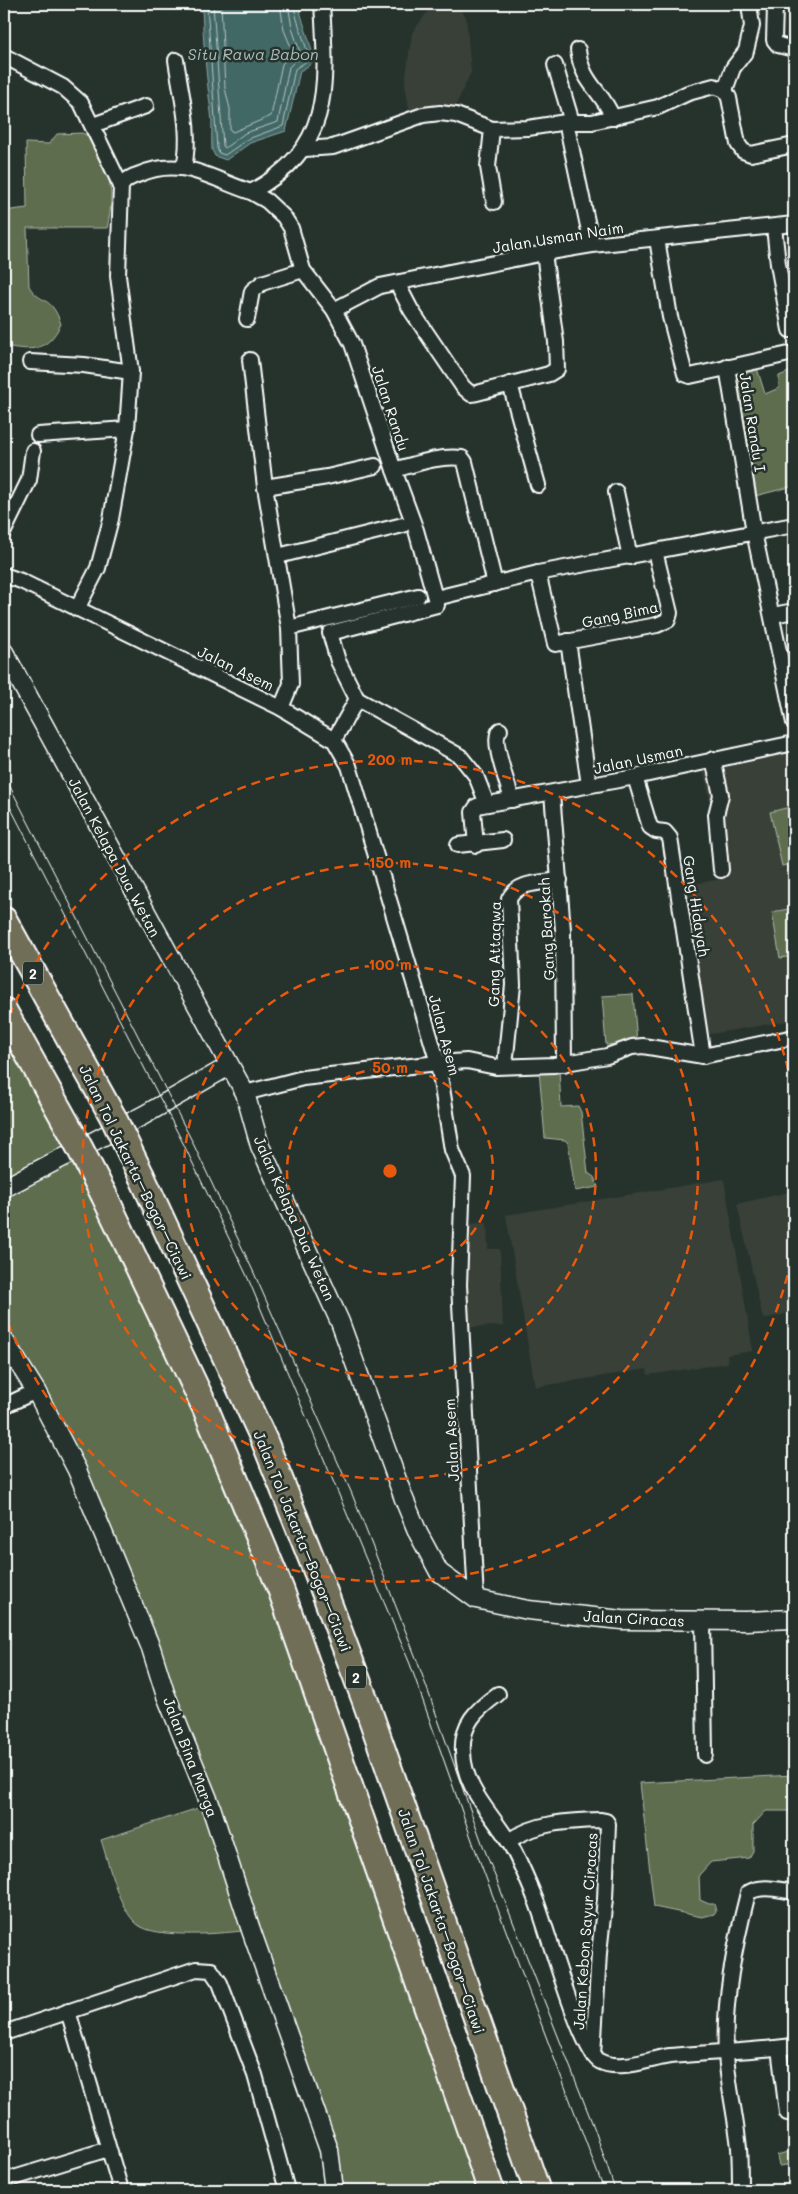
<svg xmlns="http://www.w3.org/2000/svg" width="798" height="2194" font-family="Mali,sans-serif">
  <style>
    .built { fill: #394138 }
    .green { fill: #5e6d4f; stroke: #aeb6a7 }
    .water { fill: #436866; stroke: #8ea4a3 }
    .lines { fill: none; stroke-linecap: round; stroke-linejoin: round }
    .shore { stroke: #b4c3c2; stroke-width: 1 }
    .minor-tunnel { stroke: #3c4742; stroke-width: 14; stroke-dasharray: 14 7; stroke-linecap: butt }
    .minor-casing { stroke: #fff; stroke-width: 18 }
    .tertiary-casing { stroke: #fff; stroke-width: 21 }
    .motorway-casing { stroke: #fff; stroke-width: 29 }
    .minor { stroke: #26332d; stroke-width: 14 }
    .tertiary { stroke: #26332d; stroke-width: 18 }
    .motorway { stroke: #716e59; stroke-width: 25 }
    .tram { stroke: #fff; stroke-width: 1 }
    .motorway-bridge-casing { stroke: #fff; stroke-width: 29; stroke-linecap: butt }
    .motorway-bridge { stroke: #716e59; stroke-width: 25 }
    .ring { fill: none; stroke: #e8590c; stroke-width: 2.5; stroke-dasharray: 9 6 }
    .labels { text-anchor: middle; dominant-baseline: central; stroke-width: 5; stroke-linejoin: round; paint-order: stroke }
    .shield { fill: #26332d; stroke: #bec2c0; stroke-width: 1 }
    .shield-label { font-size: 14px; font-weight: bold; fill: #fff }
    .street-label { font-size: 15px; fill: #fff; stroke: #26332d }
    .water-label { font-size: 16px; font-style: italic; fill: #aabbba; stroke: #26332d }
    .centre { fill: #e8590c; stroke: #26332d; stroke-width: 2.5 }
    .ring-label { font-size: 15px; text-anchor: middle; font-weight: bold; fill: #e8590c; stroke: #26332d; stroke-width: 5; stroke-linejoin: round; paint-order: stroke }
  </style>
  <rect width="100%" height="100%" fill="#26332d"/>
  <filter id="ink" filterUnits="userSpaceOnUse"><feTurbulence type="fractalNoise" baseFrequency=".02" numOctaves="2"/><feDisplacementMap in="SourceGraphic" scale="10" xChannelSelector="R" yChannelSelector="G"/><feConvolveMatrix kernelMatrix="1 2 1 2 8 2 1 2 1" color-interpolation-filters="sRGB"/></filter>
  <g filter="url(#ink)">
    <g class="built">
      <path d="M460 9 466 17 471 72 455 107 409 109 405 83 412 33 429 10Z"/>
      <path d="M794 746V866L776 871 794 868V1020L704 1035 681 886 728 878 702 765Z"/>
      <path d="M724 1179 753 1351 727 1355 728 1363 648 1375 647 1369 535 1387 506 1215Z"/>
      <path d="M794 1191V1312L763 1319 737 1204Z"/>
      <path d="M487 1223 488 1249H500L503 1326 469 1327 464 1224Z"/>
    </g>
    <g class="green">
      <path d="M82 133 93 138C109 171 116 190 107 228H27L29 286C40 305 51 294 61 324 47 352 32 351 4 346V211L27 208 26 143 49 144 57 134Z"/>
      <path d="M794 358V486L751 497 729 375 757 368 765 394 779 388V376L791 371 789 359Z"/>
      <path d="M794 806V863L782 866 770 812Z"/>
      <path d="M794 908V956L780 958 772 912Z"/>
      <path d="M633 994 637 1042 606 1045 602 996Z"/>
      <path d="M4 1009 205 1407 491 2190H334L251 1930C227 1933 154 1940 137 1924 118 1908 109 1864 101 1840L210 1804 113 1553 4 1341Z"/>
      <path d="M559 1068 561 1107 578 1106 581 1112 588 1173 594 1177 598 1187 575 1191 568 1143 565 1140 545 1138 539 1070Z"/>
      <path d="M794 1775V1811H766L753 1825V1851L749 1858 711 1862 699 1875 700 1900 709 1904H714L716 1911 714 1914 702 1917 654 1907 640 1783Z"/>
      <path d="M794 2150V2164L779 2166 777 2155Z"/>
    </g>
    <path class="water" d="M202 4H299C300 19 316 53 312 62 310 66 304 68 300 71L286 131 250 143 226 160 215 156 212 150C211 137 213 124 211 112 206 75 203 40 202 4Z"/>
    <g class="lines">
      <g class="shore">
        <path d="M207 4 217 148 219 153 225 155 248 139 283 126 295 69C298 66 306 63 308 59 310 53 294 17 294 4"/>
        <path d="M213 4 223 146 225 148 245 133 278 122 289 67 301 55 292 28 288 4"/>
        <path d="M221 4 225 88 230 109V130L233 132 271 116 282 64 293 52 284 30 280 4"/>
      </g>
      <path class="minor-tunnel" d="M789 354 792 350 790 330"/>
      <g class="minor-casing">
        <g id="minor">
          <path d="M775 7 774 40 778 45 794 49"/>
          <path d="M578 50C582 84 602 90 613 118"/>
          <path d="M4 56 63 87 81 103 121 186"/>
          <path d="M176 60C181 95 192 132 184 167"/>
          <path d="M555 65 572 122"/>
          <path d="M725 90 733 68 746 51 752 26 749 4"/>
          <path d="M566 122 592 245"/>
          <path d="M93 125 146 106"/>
          <path d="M492 129 488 167 494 202"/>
          <path d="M305 149 333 147 423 115 440 113 456 115 492 129 528 128 566 122H592L658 107 688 93 714 86 725 90 729 98 738 144 743 151 751 154 794 145"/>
          <path d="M251 192 267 201 284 217 291 228 303 270 334 310 352 344 394 470C416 464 439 455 462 458L465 462 495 584"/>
          <path d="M774 227 778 264 790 330"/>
          <path d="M657 239 670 317 685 374 690 376 789 354"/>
          <path d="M397 283 411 310 463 387 471 394 477 393 549 374 557 369 556 342 544 253"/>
          <path d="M334 310 380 286 544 253 592 245 794 224"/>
          <path d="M247 319 252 291 262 283 303 270"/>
          <path d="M250 360 265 487 289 628 291 684 281 708"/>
          <path d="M30 362 84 365 131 372"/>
          <path d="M727 367 754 532 794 723"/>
          <path d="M510 384 538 485"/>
          <path d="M38 435 127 429"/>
          <path d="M265 487 327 477 375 466"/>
          <path d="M616 492 630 557"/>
          <path d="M4 531 29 480 33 451"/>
          <path d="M278 556 403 525"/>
          <path d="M538 573 555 644 657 625 668 620 670 613 655 551"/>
          <path d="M4 575 21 581 281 708 334 740 349 766 438 1063 452 1150 463 1176 459 1285 476 1599"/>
          <path d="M436 598 538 573 794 525"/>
          <path d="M77 609 98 568 111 519 127 429 131 372 118 276 121 186C125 180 133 176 140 174 182 156 211 179 251 192 333 148 327 86 322 4"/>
          <path d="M773 615 794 611"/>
          <path d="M289 628 418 596"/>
          <path d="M568 641 589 785"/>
          <path d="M357 699 338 661 330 633 437 605 416 530 394 470"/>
          <path d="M500 730C490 740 509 786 512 800"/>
          <path d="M334 740 357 699 460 756 476 776 487 804"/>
          <path d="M713 759 721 795 716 815 721 870"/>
          <path d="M635 777 650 827 656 831 665 832 670 838 703 1056"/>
          <path d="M552 793 563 930 564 1064"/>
          <path d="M458 845 503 840"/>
          <path d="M476 845 473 812 477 806 635 777 794 743"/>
          <path d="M505 1066 513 985 509 899C518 881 542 883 560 880"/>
          <path d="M245 1093 303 1078 438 1063 467 1061 496 1067 554 1065 607 1056 632 1047 643 1046 703 1056 794 1037"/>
          <path d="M4 1406 36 1391"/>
          <path d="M703 1621 705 1755"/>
          <path d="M498 1694C476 1710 461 1724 463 1752 464 1789 491 1812 509 1842 520 1861 529 1883 537 1903 547 1929 581 2052 599 2061 619 2072 649 2059 670 2056 711 2052 753 2051 794 2046"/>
          <path d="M508 1841C537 1822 568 1821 601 1820L606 1821 608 1824 605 1899 599 1953 593 2055"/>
          <path d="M68 2011 121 2190"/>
          <path d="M4 2033 196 1969 211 1970 220 1983 255 2075 287 2190"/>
          <path d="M779 2048 787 2113"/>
          <path d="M4 2181 108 2149"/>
          <path d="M740 2190C740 2176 740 2162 739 2148 736 2117 728 2086 726 2054 723 2001 735 1944 748 1893 761 1884 780 1890 794 1892"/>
        </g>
      </g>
      <g class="tertiary-casing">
        <g id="tertiary">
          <path d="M4 652 245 1093 260 1146 340 1322 404 1499 418 1533 439 1572 476 1599 528 1610 622 1620 746 1621 794 1619"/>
          <path d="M4 1188 144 1115 229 1066"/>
          <path d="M4 1340 36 1391 77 1470 151 1648 165 1693 210 1804 251 1930 329 2150 334 2190"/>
        </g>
      </g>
      <g class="motorway-casing">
        <g id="motorway">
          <path d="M4 920 113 1117"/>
          <path d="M4 1011 73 1135"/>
          <path d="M142 1177 264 1440 318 1575 365 1700 537 2190"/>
          <path d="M104 1195 205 1407 281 1590 491 2190"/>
        </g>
      </g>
      <use href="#minor" class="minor"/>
      <use href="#tertiary" class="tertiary"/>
      <use href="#motorway" class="motorway"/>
      <g class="tram">
        <path d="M4 775 191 1139 254 1273 352 1494 418 1663 482 1843 595 2130 615 2190"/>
        <path d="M4 795 183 1143 247 1276 410 1664 474 1846 604 2190"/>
      </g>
      <g class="motorway-bridge-casing">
        <g id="motorway-bridge">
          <path d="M113 1117 142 1177"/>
          <path d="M73 1135 104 1195"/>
        </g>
      </g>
      <use href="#motorway-bridge" class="motorway-bridge"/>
    </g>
  </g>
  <g class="ring">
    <circle cx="390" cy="1171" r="103"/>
    <circle cx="390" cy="1171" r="206"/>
    <circle cx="390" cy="1171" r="308"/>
    <path d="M794 1246A411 411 0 0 1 4 1312M4 1030A411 411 0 0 1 794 1096"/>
  </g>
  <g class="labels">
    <g class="shield">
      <rect x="23" y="961.5" width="20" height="23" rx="4"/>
      <rect x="346" y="1665.5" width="20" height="23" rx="4"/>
    </g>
    <g class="shield-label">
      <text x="33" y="973">2</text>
      <text x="356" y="1677">2</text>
    </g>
    <g class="street-label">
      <text transform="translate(558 237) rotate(-9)">Jalan Usman Naim</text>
      <text transform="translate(391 408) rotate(72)">Jalan Randu</text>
      <text transform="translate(753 422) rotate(81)">Jalan Randu I</text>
      <text transform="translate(620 614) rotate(-12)">Gang Bima</text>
      <text transform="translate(236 668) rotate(26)">Jalan Asem</text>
      <text transform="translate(638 759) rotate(-12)">Jalan Usman</text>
      <text transform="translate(115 857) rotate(62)">Jalan Kelapa Dua Wetan</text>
      <text transform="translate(697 906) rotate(81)">Gang Hidayah</text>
      <text transform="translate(546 929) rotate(-93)">Gang Barokah</text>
      <text transform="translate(494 954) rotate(-89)">Gang Attaqwa</text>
      <text transform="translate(445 1035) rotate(75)">Jalan Asem</text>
      <text transform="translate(136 1172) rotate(64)">Jalan Tol Jakarta–Bogor–Ciawi</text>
      <text transform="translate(295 1218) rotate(66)">Jalan Kelapa Dua Wetan</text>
      <text transform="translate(451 1440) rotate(-93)">Jalan Asem</text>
      <text transform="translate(303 1541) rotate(68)">Jalan Tol Jakarta–Bogor–Ciawi</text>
      <text transform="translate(634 1618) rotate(3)">Jalan Ciracas</text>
      <text transform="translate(191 1757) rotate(69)">Jalan Bina Marga</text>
      <text transform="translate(442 1921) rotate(71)">Jalan Tol Jakarta–Bogor–Ciawi</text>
      <text transform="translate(585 1931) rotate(-86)">Jalan Kebon Sayur Ciracas</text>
    </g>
    <g class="water-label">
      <text x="253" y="53">Situ Rawa Babon</text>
    </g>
  </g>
  <circle cx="390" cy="1171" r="8" class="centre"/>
  <g class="ring-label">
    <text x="390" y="765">200 m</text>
    <text x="390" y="868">150 m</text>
    <text x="390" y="970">100 m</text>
    <text x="390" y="1073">50 m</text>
  </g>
  <rect width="798" height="2194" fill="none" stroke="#26332d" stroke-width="20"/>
  <rect x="10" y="10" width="778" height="2174" fill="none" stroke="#fff" stroke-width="2" filter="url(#ink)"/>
</svg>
